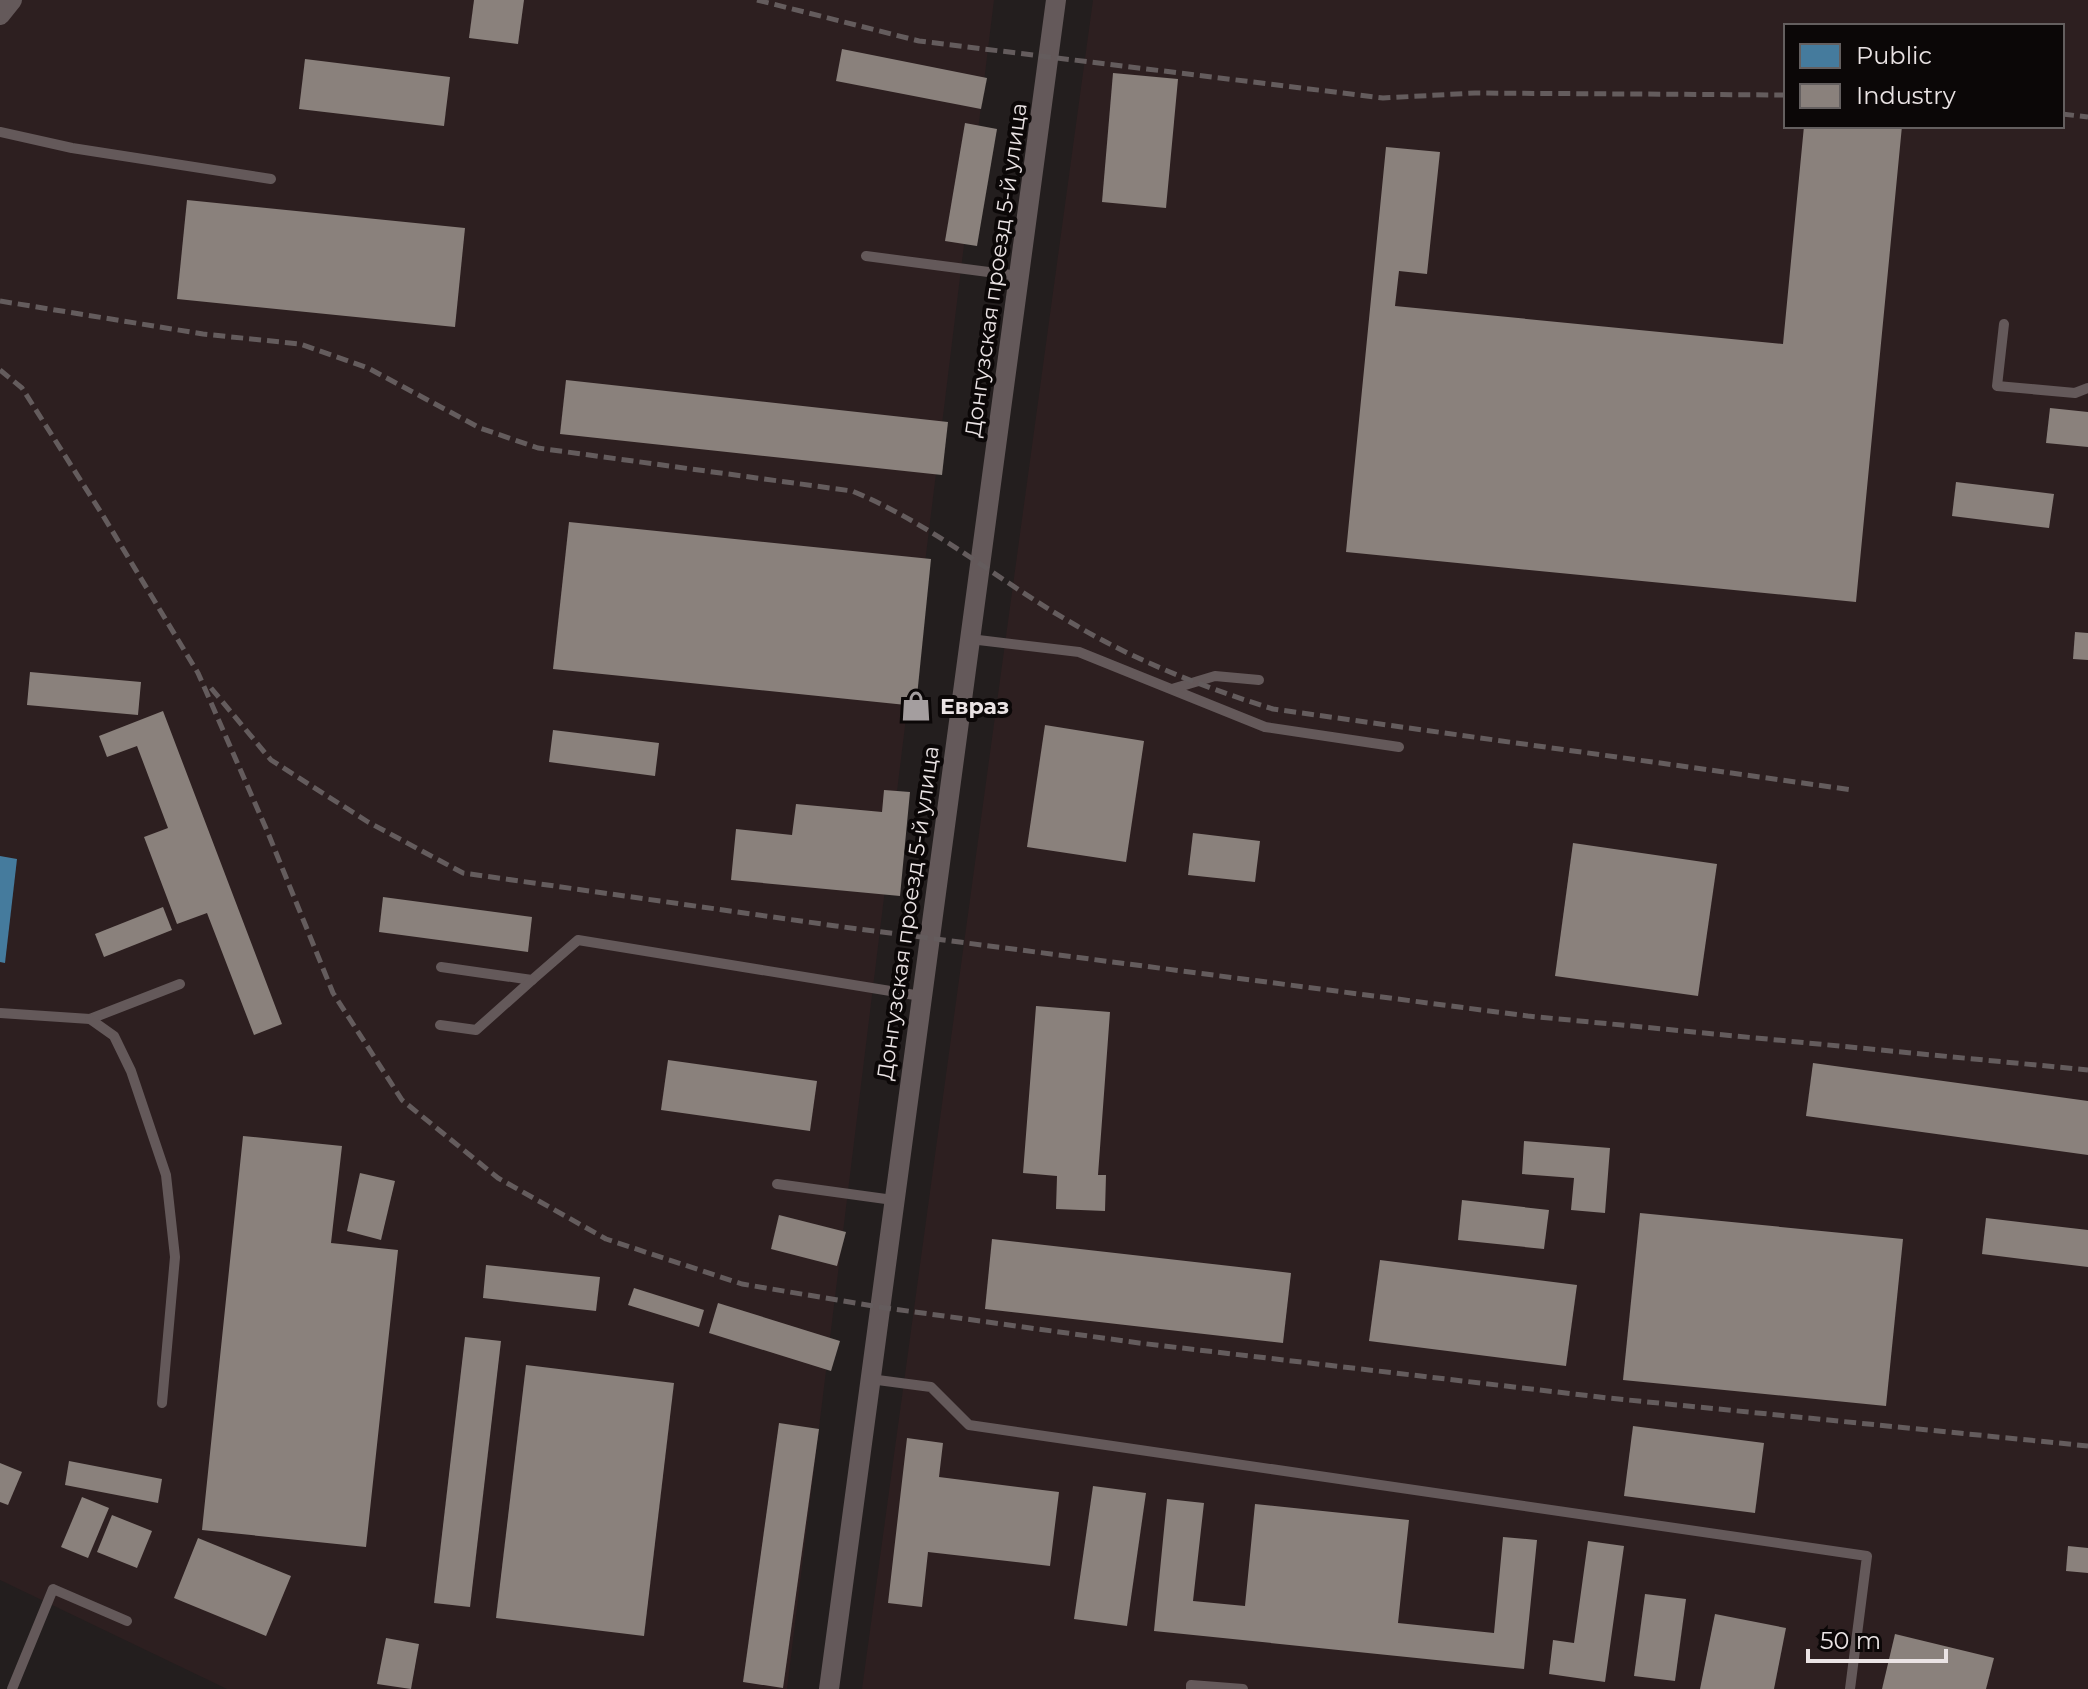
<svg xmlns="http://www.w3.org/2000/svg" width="2088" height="1689" font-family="Montserrat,sans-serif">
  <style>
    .built { fill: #2d1f20; fill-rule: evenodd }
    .public { fill: #457b9d }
    .industry { fill: #8a817c }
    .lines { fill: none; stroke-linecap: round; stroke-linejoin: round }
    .lane { stroke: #64595a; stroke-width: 10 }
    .street { stroke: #64595a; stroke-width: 20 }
    .rail { stroke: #645c5d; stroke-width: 5; stroke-dasharray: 12 6; stroke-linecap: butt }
    .labels { text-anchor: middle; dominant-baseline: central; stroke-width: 8; stroke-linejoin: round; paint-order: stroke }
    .street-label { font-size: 22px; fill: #eae3e4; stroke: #0b0707 }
    .poi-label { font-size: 22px; font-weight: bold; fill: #eae3e4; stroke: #0b0707; text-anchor: start }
  </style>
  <rect width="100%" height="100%" fill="#231e1e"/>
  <g class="built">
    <path d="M0 0H994L787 1689H227L0 1580Z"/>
    <path d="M1093 0H2088V1689H862ZM1786 26H2062V126H1786Z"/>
  </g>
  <path class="public" d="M0 856 17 859 5 963 0 962Z"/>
  <g class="industry">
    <path d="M474 0H524L518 44 469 38Z"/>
    <path d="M842 49 987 78 981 109 836 81Z"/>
    <path d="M305 59 450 77 444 126 299 109Z"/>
    <path d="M1113 73 1178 79 1166 208 1102 202Z"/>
    <path d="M965 123 997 129 977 246 945 241Z"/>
    <path d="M1804 126H1902L1856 602 1346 552 1386 147 1440 152 1427 274 1399 271 1395 306 1783 344Z"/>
    <path d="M187 200 465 228 455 327 177 299Z"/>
    <path d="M566 380 948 422 942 475 560 434Z"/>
    <path d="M2050 408 2088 412V447L2046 443Z"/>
    <path d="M1956 482 2054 494 2049 528 1952 516Z"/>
    <path d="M569 522 931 559 916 706 553 669Z"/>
    <path d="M2075 632 2088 633V660L2073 659Z"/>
    <path d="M30 672 141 682 138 715 27 705Z"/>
    <path d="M163 711 282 1024 254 1035 207 913 177 924 144 837 168 828 137 746 107 757 99 736Z"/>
    <path d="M1045 725 1144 741 1126 862 1027 847Z"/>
    <path d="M553 730 659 743 655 776 549 762Z"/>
    <path d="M884 790 910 792 900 896 731 880 736 829 792 835 796 804 882 812Z"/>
    <path d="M1193 833 1260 841 1255 882 1188 875Z"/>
    <path d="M1573 843 1717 864 1698 996 1555 976Z"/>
    <path d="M383 897 532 917 528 952 379 932Z"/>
    <path d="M163 907 172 930 104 957 95 934Z"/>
    <path d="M1036 1006 1110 1012 1098 1175H1106L1105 1211 1056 1209 1057 1176 1023 1173Z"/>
    <path d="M668 1060 817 1081 810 1131 661 1110Z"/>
    <path d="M1813 1063 2088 1101V1155L1806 1116Z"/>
    <path d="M243 1136 342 1146 331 1243 398 1250 366 1547 202 1530Z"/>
    <path d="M1524 1141 1610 1148 1605 1213 1571 1210 1574 1178 1522 1174Z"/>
    <path d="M360 1173 395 1181 381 1240 347 1231Z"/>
    <path d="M1462 1200 1549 1210 1544 1249 1458 1240Z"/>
    <path d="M1640 1213 1903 1239 1886 1406 1623 1380Z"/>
    <path d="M779 1215 846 1232 837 1266 771 1249Z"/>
    <path d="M1986 1218 2088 1230V1267L1982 1254Z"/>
    <path d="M992 1239 1291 1273 1283 1343 985 1309Z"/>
    <path d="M1380 1260 1577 1285 1566 1366 1369 1341Z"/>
    <path d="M486 1265 600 1277 596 1311 483 1298Z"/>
    <path d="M634 1288 704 1310 699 1327 628 1305Z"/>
    <path d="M718 1303 840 1341 831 1371 709 1333Z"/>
    <path d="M465 1337 501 1341 470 1607 434 1603Z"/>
    <path d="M526 1365 674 1383 644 1636 496 1618Z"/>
    <path d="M779 1423 819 1429 783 1688 743 1682Z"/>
    <path d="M1633 1426 1764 1443 1755 1513 1624 1496Z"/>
    <path d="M907 1438 943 1443 939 1477 1059 1492 1050 1566 928 1552 922 1607 888 1603Z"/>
    <path d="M69 1461 162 1479 158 1503 65 1485Z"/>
    <path d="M0 1463 22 1472 8 1505 0 1502Z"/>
    <path d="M1093 1486 1146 1493 1127 1626 1074 1619Z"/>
    <path d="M82 1497 109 1508 88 1558 61 1547Z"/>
    <path d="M1167 1499 1204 1503 1193 1601 1245 1606 1255 1504 1409 1520 1398 1623 1494 1633 1503 1537 1537 1540 1524 1669 1154 1631Z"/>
    <path d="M112 1515 152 1531 137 1568 97 1552Z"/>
    <path d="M198 1538 291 1576 266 1636 174 1598Z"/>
    <path d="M1588 1541 1624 1546 1605 1682 1549 1674 1553 1640 1574 1643Z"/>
    <path d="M2068 1546 2088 1548V1573L2066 1571Z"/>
    <path d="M1645 1594 1686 1599 1675 1681 1634 1676Z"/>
    <path d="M1715 1614 1786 1628 1774 1689H1700Z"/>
    <path d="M1895 1634 1994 1658 1986 1689H1882Z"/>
    <path d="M386 1638 419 1644 411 1689 377 1684Z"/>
  </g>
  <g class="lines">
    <g class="lane">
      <path d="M0 132 72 148 271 179"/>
      <path d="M866 256 1019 276"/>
      <path d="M2004 324 1997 386 2075 393 2088 388"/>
      <path d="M970 639 1079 652 1265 727 1399 747"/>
      <path d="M1172 689 1215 676 1259 680"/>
      <path d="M441 967 532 980 578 940 921 996"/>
      <path d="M0 1013 90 1019 180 984"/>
      <path d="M90 1019 114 1036 131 1071 166 1175 175 1257 162 1403"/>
      <path d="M440 1025 476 1030 532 980"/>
      <path d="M777 1184 893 1200"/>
      <path d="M870 1379 931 1387 969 1425 1867 1556 1850 1689"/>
      <path d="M12 1689 53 1589 127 1621"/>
      <path d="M1191 1689V1685L1243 1689"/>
    </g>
    <g class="street">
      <path d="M0 15 12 0"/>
      <path d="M829 1689 1056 0"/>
    </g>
    <g class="rail">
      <path d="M757 0 919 41 1383 98 1475 93 1786 95"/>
      <path d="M2062 114 2088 117"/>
      <path d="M0 301 203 334 300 344 368 368 480 428 538 448 852 491C934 525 1000 582 1077 626 1138 662 1206 688 1273 709L1853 790"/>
      <path d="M0 370 22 388 102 514 198 673 268 833 333 993 402 1100 498 1178 606 1239 742 1284 879 1307 1139 1343 1608 1398 2088 1446"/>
      <path d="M211 688 271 760 368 822 463 873 836 926 1528 1016 2088 1070"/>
    </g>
  </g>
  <defs>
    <g id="shop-bare" transform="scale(2.4)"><path d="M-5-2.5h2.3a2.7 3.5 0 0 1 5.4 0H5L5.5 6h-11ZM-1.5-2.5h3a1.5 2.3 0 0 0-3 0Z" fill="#a49e9f" stroke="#0b0707" stroke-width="2.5" paint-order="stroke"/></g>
  </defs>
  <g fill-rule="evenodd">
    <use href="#shop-bare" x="916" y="706"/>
  </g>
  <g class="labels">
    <g class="street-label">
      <text transform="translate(996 270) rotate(-82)">Донгузская проезд 5-й улица</text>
      <text transform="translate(908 913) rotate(-82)">Донгузская проезд 5-й улица</text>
    </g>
    <g class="poi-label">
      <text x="940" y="706">Евраз</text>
    </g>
  </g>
  <rect x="1784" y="24" width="280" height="104" fill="#0b0707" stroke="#645f5f" stroke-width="2"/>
  <rect x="1800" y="44" width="40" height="24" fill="#457b9d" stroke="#645f5f" stroke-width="2"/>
  <text x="1856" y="64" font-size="24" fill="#eae3e4">Public</text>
  <rect x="1800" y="84" width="40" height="24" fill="#8a817c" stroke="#645f5f" stroke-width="2"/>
  <text x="1856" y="104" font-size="24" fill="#eae3e4">Industry</text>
  <path d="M1808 1649v12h138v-12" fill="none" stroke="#eae3e4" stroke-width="4"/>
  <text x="1820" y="1649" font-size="24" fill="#eae3e4" stroke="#0b0707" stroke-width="6" paint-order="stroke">50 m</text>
</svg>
